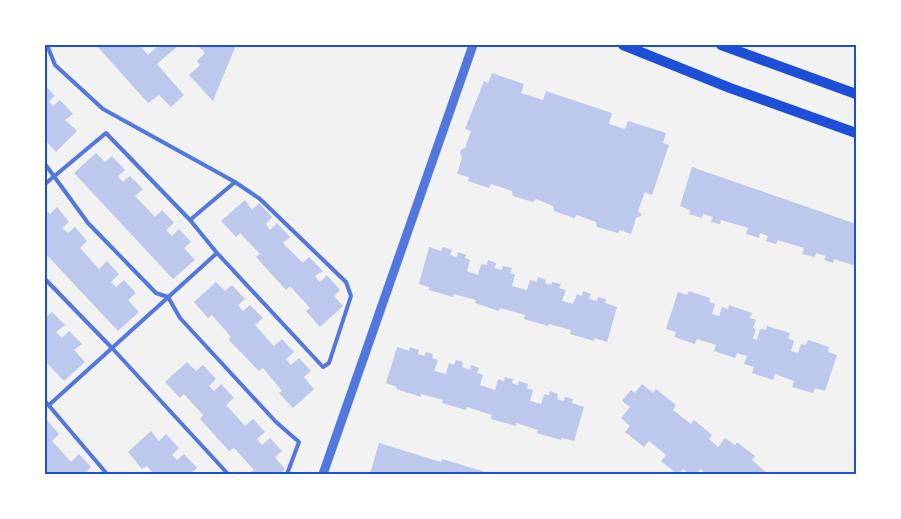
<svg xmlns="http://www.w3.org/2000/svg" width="901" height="519" font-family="'DM Sans',sans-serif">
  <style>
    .building { fill: #bdc9ec }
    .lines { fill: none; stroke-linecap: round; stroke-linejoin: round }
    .service { stroke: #5277de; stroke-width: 4 }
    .tertiary { stroke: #5277de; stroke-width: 9 }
    .secondary { stroke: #1d4ed8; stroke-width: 10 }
    .neatline { fill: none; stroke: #1d4ed8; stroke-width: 2 }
  </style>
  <rect width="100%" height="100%" fill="#f2f2f2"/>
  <g class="building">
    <path d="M96 45H139L148 55 159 45H179L157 64 184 95 171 107 159 95 148 103Z"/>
    <path d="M197 45H236L213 101 189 75 200 65 197 61 205 53Z"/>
    <path d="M492 73 524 84 521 93 543 100 546 91 612 113 609 124 625 129 628 121 666 133 663 143 669 145 652 195 645 192 638 211 642 215 636 218 631 234 620 230 618 233 597 227 596 222 577 215 574 218 554 211 553 206 536 199 533 202 513 196 512 191 491 184 489 188 468 181 469 177 457 174 462 157 460 154 461 150 465 148 471 131 465 129 484 81 488 83Z"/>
    <path d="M45 85 55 96 49 101 53 106 60 100 73 114 65 120 77 131 56 152 45 140Z"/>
    <path d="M96 153 105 162 112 156 125 170 118 176 123 182 130 176 143 189 135 196 155 217 162 210 174 223 166 230 172 236 179 229 191 242 184 248 195 260 173 279 74 173Z"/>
    <path d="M692 167 856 224V266L834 259 833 263 824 260 826 256 816 253 815 257 802 254 804 248 778 240 776 244 766 241 768 236 760 233 759 238 746 234 748 228 721 220 720 224 711 222 713 217 703 214 702 218 689 214 690 210 680 206Z"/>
    <path d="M245 200 252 210 259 203 272 217 266 224 270 230 277 223 290 237 283 243 303 263 309 257 323 271 315 276 320 282 327 275 340 290 334 296 343 306 320 327 306 311 310 308 290 286 286 290 256 257 260 254 240 233 236 237 221 221Z"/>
    <path d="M57 207 69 222 62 228 68 233 75 227 87 241 80 248 99 269 107 261 119 274 111 282 116 287 124 280 136 293 128 300 139 312 118 331 45 253V209L50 214Z"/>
    <path d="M429 247 441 251 443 247 452 250 450 255 457 257 458 252 466 255 465 258 470 260 467 271 478 275 481 264 487 265 488 260 496 263 495 268 502 270 503 266 512 268 510 273 515 275 512 286 527 290 530 280 537 282 538 277 546 280 545 283 551 285 552 282 561 284 559 288 566 290 562 301 573 304 577 294 582 296 583 291 591 294 589 299 597 301 598 297 606 299 605 303 617 307 607 342 594 338V341L570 334 571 330 549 324 548 326 524 319 525 315 500 308 499 311 475 303 476 300 454 294 453 297 429 290V287L419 284Z"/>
    <path d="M216 282 225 291 232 285 245 299 238 305 243 311 250 305 263 318 255 325 274 346 282 339 294 352 286 359 291 365 299 358 311 371 304 377 314 389 293 408 279 393 282 391 263 368 259 371 228 339 231 337 212 315 208 318 194 302Z"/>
    <path d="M689 291 710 298 709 302 715 304 712 314 719 316 722 307 728 309 729 305 752 313 750 318 756 320 753 328 756 329 753 338 757 340 760 329 766 330 767 326 790 333 788 338 794 341 791 351 798 353 801 344 806 345 808 340 829 347 828 352 837 355 825 391 815 388 813 393 792 387 794 381 775 374 773 380 752 373 754 367 744 364 747 356 737 353 735 358 714 351 716 345 697 339 695 344 674 337 676 332 666 329 678 292 687 295Z"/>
    <path d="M52 312 65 325 56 332 62 338 69 331 82 344 74 350 85 362 64 381 45 361V318Z"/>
    <path d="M397 347 409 351 410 347 419 350 418 354 424 356 426 352 433 354 432 358 438 360 434 371 446 374 449 363 454 365 456 360 463 362 462 367 470 370 471 365 479 368 477 373 483 375 480 385 495 390 498 379 504 381 505 377 513 379 512 383 518 385 519 381 528 384 527 388 533 390 530 401 541 404 544 394 549 395 550 391 558 394 557 399 564 401 565 397 573 399 572 403 584 407 574 441 562 438 561 440 537 433 538 430 516 423V426L491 419 492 415 467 407 466 410 442 403 443 400 421 394V397L396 389 397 387 386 383Z"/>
    <path d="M187 362 196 371 203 365 216 379 209 386 214 391 221 384 234 398 226 405 245 426 253 419 265 432 257 439 262 445 270 438 282 451 275 457 285 469 280 474H249L254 470 234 448 229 451 200 419 203 415 184 394 180 398 165 382Z"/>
    <path d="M642 384 653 393 656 389 676 405 673 410 691 424 694 420 712 435 709 439 718 447 725 438 735 445 737 442 755 456 752 460 768 474H706L700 469 696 474H689L683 469 679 474H677L661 461 666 455 649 441 644 447 625 432 630 426 621 418 630 407 622 401 631 390 635 393Z"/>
    <path d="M47 420 59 434 52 441 71 462 79 454 91 467 84 474H45V422Z"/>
    <path d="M151 431 159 441 166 434 179 448 172 455 177 460 184 454 197 468 190 474H154L147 466 142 469 128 452Z"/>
    <path d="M379 443 441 462 442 459 492 474H370Z"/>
  </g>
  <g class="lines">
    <g class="service">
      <path d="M45 164 88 223 156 293 168 297 180 318 276 422 299 442 287 474"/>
      <path d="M45 184 106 133 190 220 217 253 323 367 329 363 351 296 346 282 260 199 235 182 103 109 55 65 47 45"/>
      <path d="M190 220 235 182"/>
      <path d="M45 279 112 348 228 474"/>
      <path d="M45 401 107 474"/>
      <path d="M49 405 217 253"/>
    </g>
    <path class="tertiary" d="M323 474 473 45"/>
    <g class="secondary">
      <path d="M623 45 730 88 856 133"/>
      <path d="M721 45 856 94"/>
    </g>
  </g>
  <rect width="901" height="519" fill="none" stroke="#ffffff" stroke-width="92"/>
  <rect x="46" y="46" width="809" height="427" class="neatline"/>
</svg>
